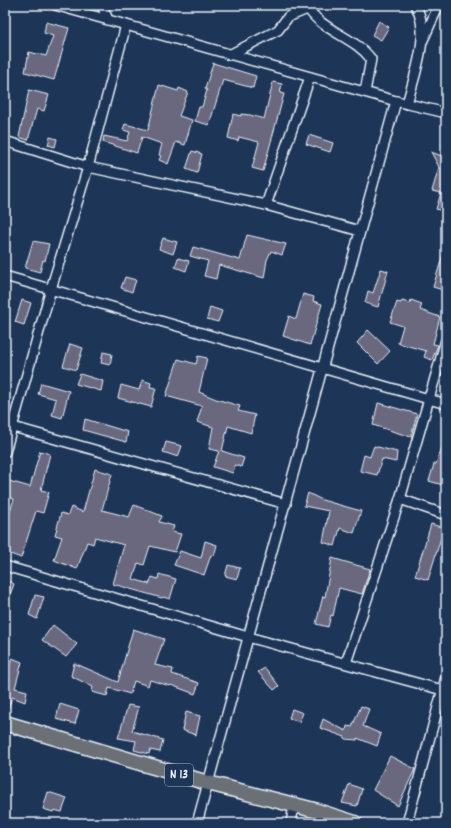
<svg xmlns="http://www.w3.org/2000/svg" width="451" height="828" font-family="Dekko,sans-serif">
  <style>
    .building { fill: #6a687e; stroke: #e8f1f8 }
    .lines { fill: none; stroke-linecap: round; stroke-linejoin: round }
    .street-casing { stroke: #e8f1f8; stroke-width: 12 }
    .primary-casing { stroke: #e8f1f8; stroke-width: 17 }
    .street { stroke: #1d3557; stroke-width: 9 }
    .primary { stroke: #6b6f75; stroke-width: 14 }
    .labels { text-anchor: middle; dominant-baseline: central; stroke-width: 3.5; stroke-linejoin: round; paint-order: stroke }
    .shield { fill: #1d3557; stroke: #abb9c8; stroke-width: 1 }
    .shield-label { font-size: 13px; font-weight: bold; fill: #e8f1f8 }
  </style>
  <rect width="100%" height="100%" fill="#1d3557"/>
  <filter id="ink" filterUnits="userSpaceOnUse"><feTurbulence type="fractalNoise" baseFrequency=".025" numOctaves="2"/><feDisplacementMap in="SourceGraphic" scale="8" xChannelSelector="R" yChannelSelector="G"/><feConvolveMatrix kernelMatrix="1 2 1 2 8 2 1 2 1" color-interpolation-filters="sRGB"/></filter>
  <g filter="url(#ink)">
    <g class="building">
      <path d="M379 21 389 27 381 40 372 35Z"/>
      <path d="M46 22 69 28 54 80 25 72 29 52 46 56 53 36 44 33Z"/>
      <path d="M213 63 256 76 253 88 223 80 209 125 195 121 199 107H202L207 90 205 89Z"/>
      <path d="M273 82 282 84 280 93 284 94 263 171 252 168 259 142 239 137 238 141 228 138 233 114 241 116V114L250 115 264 119Z"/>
      <path d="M159 85 178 91 179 88 188 92 179 116 192 120 185 145 176 142 168 164 159 160 161 156 159 155 162 144 142 137 137 153 103 142 104 136 127 141 130 132 123 130 125 124 148 130Z"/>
      <path d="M29 90 49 95 44 111 37 109 28 140 19 137Z"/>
      <path d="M309 135 333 143 330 152 306 144Z"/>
      <path d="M50 137 57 139 55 147 48 145Z"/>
      <path d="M192 151 202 154 197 173 186 169Z"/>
      <path d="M443 151H446V212L436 209 441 193 432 191 439 167 431 152 442 156Z"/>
      <path d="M247 235 286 244 282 255 271 251 267 260 264 278 219 265 216 279 204 276 208 261 190 256 193 247 240 260Z"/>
      <path d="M163 238 177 242 173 254 159 249Z"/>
      <path d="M33 241 49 244 45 261 43 260 40 272 25 268Z"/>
      <path d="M444 251 446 252V291L433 287Z"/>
      <path d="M178 258 189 261 186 271 175 267Z"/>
      <path d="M381 269 388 271 378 307 365 303 368 291 373 293Z"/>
      <path d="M125 277 136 280 132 292 121 288Z"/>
      <path d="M303 294 314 297 313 301 322 304 310 345 283 336 289 316 296 319Z"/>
      <path d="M22 300 31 303 24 325 15 322Z"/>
      <path d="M411 300 422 304 420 310 440 317 433 344 438 345 432 360 424 357 426 351 398 343 403 326 390 322 397 302 401 303 402 301 410 303Z"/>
      <path d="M210 307 222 311 218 322 207 319Z"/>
      <path d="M368 330 390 351 378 364 357 343Z"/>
      <path d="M70 344 83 348 76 370 63 366Z"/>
      <path d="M103 352 112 354 110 365 101 363Z"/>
      <path d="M198 356 207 358 199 392 216 399 240 406 238 411 255 415 251 433 228 426 222 451 244 458 241 467 235 465 233 473 213 467 219 451 209 449 213 427 197 422 202 406 166 396 178 359 196 364Z"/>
      <path d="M80 374 103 381 101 391 76 384Z"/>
      <path d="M142 380 151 383 150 387 156 388 151 407 118 398 121 385 139 390Z"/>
      <path d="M41 383 69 391 62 418 52 415 56 399 38 394Z"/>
      <path d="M378 403 417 414 411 437 373 425Z"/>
      <path d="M85 419 128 432 126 442 83 430Z"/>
      <path d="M445 439H446V486L429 481 434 464H436Z"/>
      <path d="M166 442 182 446 178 457 163 452Z"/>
      <path d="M374 446 397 452 396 462 382 459 377 475 360 471 364 455 370 457Z"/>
      <path d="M40 451 50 454 41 490 49 492 43 513 36 511 21 558 5 552V517L8 518 14 499 5 496V493L9 481 30 487Z"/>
      <path d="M95 469 112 474 102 510 129 517 134 505 162 516 159 522 174 526 172 532 181 534 175 552 150 546 144 565 138 563 133 579 149 584 152 577 158 579 159 574 176 579 170 599 163 597 162 598 113 584 124 545 95 537 93 544 87 542 77 569 54 560 62 537 55 535 61 513 68 515 71 507 83 512Z"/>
      <path d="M308 493 322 500 361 511 354 533 340 528 335 546 323 542 329 511 304 506Z"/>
      <path d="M431 524 444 528 428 580 415 576Z"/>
      <path d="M205 541 217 545 214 556 211 555 204 575 174 565 180 551 201 558Z"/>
      <path d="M332 558 370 569 362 594 339 588 333 616 331 615 328 627 316 624 323 596 325 597Z"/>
      <path d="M228 565 240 568 237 579 225 576Z"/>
      <path d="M5 579 14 584 6 605H5Z"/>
      <path d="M35 595 44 597 37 619 29 615Z"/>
      <path d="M53 625 77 644 66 657 42 640Z"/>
      <path d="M133 629 164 639 155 665 173 669 172 674 199 683 195 694 171 685 170 686 150 680 148 686 134 681 130 694 109 688 107 696 92 692 93 687 71 676 74 663 118 682Z"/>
      <path d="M12 658 22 662 15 688 27 691 25 702 12 697 7 713 5 712V681Z"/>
      <path d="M265 668 279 686 274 690 258 672Z"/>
      <path d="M60 704 79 710 75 724 56 719Z"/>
      <path d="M128 705 139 707 132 731 163 740 160 752 150 750 149 754 134 750 136 741 118 738Z"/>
      <path d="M361 706 369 709 363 726 381 734 377 746 357 738V740L345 739V737L320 728 323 719 346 731 347 726 352 727Z"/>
      <path d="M292 709 303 713 299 722 289 718Z"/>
      <path d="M186 712 200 716 196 735 182 730Z"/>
      <path d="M390 756 415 769 398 806 373 790Z"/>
      <path d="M349 784 362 789 357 806 342 803Z"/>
      <path d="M48 792 67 798 62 812 54 810 53 812 43 809Z"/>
    </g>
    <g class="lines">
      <g class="street-casing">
        <g id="street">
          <path d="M55 5 396 101 446 113"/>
          <path d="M102 5 108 20"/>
          <path d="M306 5C320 31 354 36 371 59L365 92"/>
          <path d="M423 40 439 5"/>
          <path d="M229 55 278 30 288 17 317 5"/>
          <path d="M407 104C414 76 432 32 415 5"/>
          <path d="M5 141 88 167 266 205 360 231"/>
          <path d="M266 205 310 77"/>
          <path d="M5 276 446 404"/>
          <path d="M13 427 286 504"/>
          <path d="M5 452 51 289 88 167 126 25"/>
          <path d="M400 499 446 515"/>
          <path d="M5 566 248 637 446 691"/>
          <path d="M346 663 400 499 446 340"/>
          <path d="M197 823 396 101"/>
          <path d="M291 823 294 805"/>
          <path d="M407 823 446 677"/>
        </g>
      </g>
      <g class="primary-casing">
        <path id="primary" d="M5 723 208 783 314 810 355 823"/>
      </g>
      <use href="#street" class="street"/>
      <use href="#primary" class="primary"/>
    </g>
  </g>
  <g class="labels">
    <rect class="shield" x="165" y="764" width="28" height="22" rx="3"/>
    <g class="shield-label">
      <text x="179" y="775">N 13</text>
    </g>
  </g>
  <rect width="451" height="828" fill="none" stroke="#1d3557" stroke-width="20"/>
  <rect x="10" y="10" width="431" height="808" fill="none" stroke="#e8f1f8" stroke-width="1.5" filter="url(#ink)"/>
</svg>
